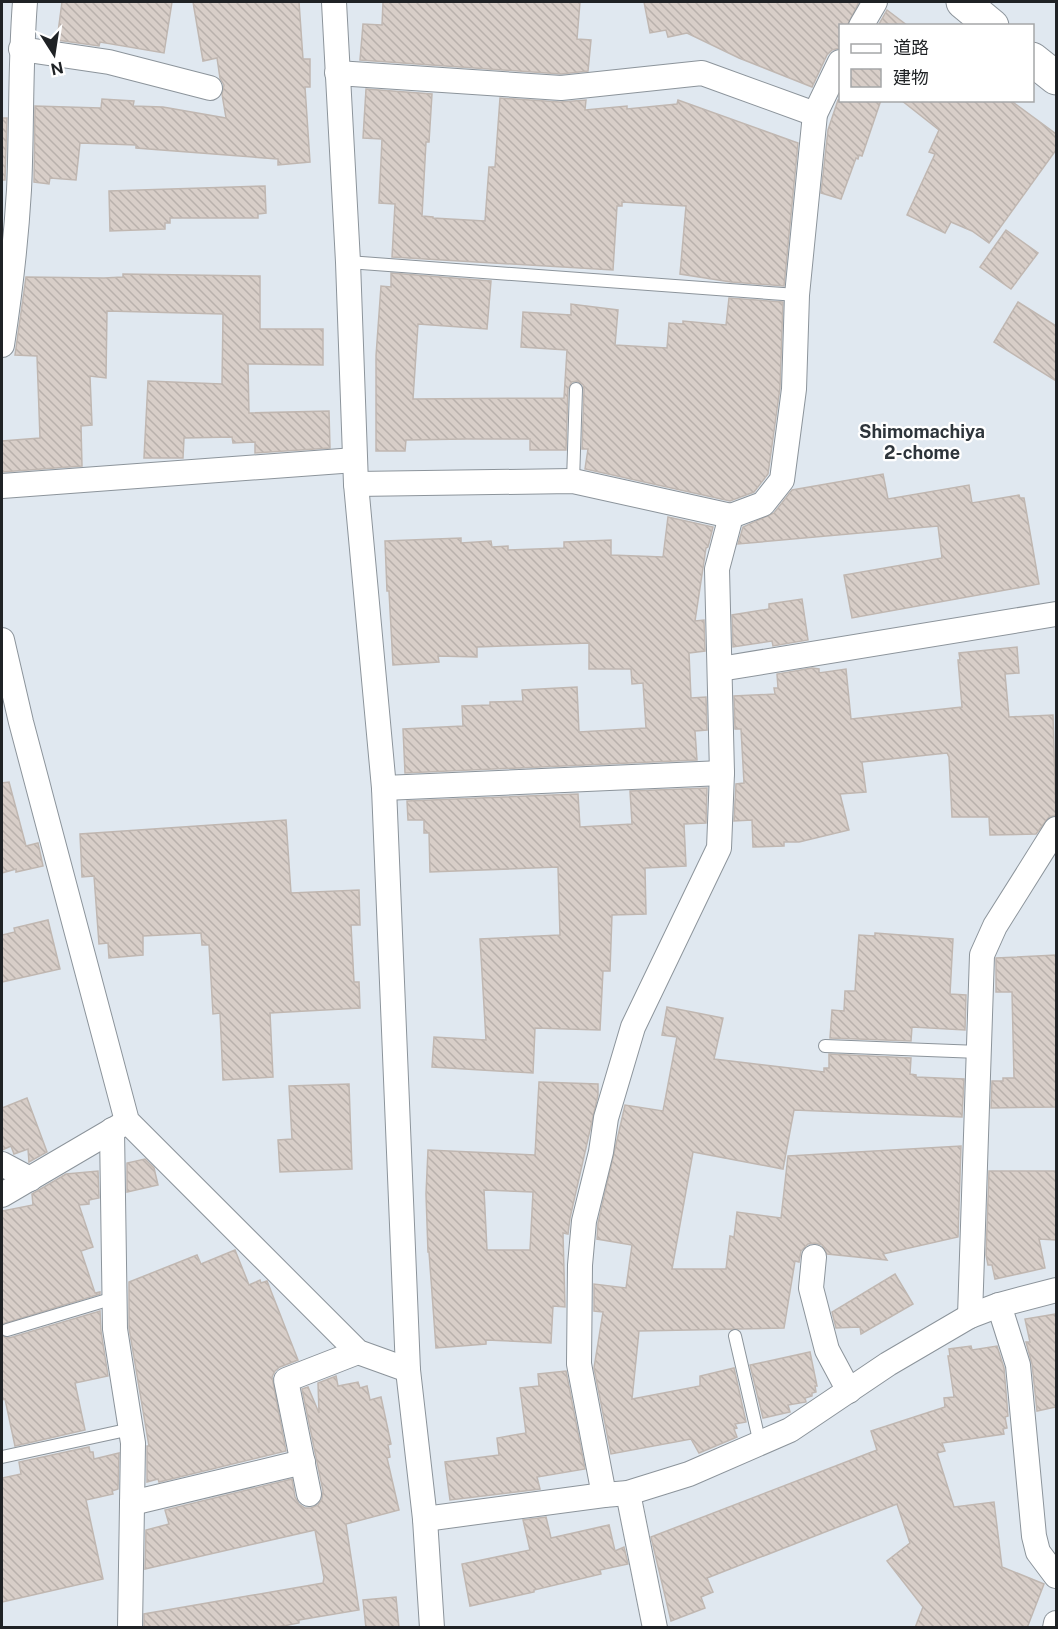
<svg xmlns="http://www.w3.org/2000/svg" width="1058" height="1629" font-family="'Public Sans','Noto Sans JP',sans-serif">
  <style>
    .building { fill: url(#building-back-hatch); stroke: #c0b7b1; stroke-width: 1.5; fill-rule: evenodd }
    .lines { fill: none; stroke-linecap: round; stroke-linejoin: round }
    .service-casing { stroke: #8c949b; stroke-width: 14 }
    .minor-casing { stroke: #8c949b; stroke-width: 26 }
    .trunk-casing { stroke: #8c949b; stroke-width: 35 }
    .service { stroke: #fff; stroke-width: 12 }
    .minor { stroke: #fff; stroke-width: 24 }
    .trunk { stroke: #fff; stroke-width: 33 }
    .labels { text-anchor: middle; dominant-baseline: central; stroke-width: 4.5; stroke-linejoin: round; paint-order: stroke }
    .neighbourhood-label { font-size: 18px; font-weight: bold; fill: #2e353b; stroke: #fff }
  </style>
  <defs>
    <pattern id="building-back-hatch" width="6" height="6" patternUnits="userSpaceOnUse" patternTransform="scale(1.5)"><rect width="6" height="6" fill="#d8cec8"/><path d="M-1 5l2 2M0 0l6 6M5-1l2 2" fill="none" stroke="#b9b1ac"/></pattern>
  </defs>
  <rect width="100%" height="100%" fill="#e0e8f0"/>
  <g class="building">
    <path d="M62 2H172L164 53 100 42 99 46 57 40Z"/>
    <path d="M193 2H299L303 59H310V87H305L310 162 278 165V159L136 148V145L80 143 76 180 50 178 49 184 34 182 35 106 101 108 102 99 134 101 133 106 163 107 226 118 222 94 224 85 220 78 217 58 203 61Z"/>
    <path d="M383 2H580L577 39 591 40 588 71 561 74 360 60 363 24 382 25Z"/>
    <path d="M644 2H859L847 26H840V48L832 50 827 55 812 87 739 58 687 33 668 37 666 30 650 33Z"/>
    <path d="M887 10 908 26H878Z"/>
    <path d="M366 89 432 94 429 142H426L422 216 433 217V218L485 221 489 167H495L500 98 560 102 586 100 585 110 627 106V109L677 104 678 100 798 143 784 286 731 282 680 274 686 206 622 202V206H617L613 270 392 257 395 204 379 203 382 139 363 138Z"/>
    <path d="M838 100H881L862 156 859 155 858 159 856 158 841 199 821 193 828 130Z"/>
    <path d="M901 100H1010L1056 134V150L989 243 972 231 951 222 945 233 907 215 935 154 929 152 939 130Z"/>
    <path d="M2 118H7L5 180H2Z"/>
    <path d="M265 186 266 213 258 214V218H170V223H165V229L110 231 109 191Z"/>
    <path d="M1006 230 1038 253 1011 289 980 267Z"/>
    <path d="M391 273 491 281 487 329 418 324 413 399 564 398 567 350 521 347 523 312 571 315V304L618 310 615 345 667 348 669 323 683 324V321L726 325 729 298 783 302 780 388 768 474 754 492 730 501 585 469 588 449H582L584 389 583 385 577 381 572 382 568 389 566 450H530V439H466L406 440 405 451H376V356L381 286 391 287Z"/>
    <path d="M123 274 260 276V329H323V365L248 364 249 413 329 411 330 448 255 453V442L233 443 232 437 184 438 183 458H144L148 381 222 384 223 314 107 311 106 378 90 376 92 425 81 426 82 466 2 472V441L40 438 37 356 15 355 26 277 104 278 123 277Z"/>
    <path d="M1018 302 1056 326V381L994 342Z"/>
    <path d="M883 474 888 499 969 485 972 503 1019 495 1020 498H1024L1039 584 852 618 844 575 942 558 938 526 738 544 743 527 774 513 792 490Z"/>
    <path d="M668 517 713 527 708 547 706 548 695 621 704 620 705 651 689 653 691 698 706 697 707 730 695 731 697 760 405 773 403 729 463 726 462 706 490 705V702L523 701 522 690 577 687 579 732 646 728 643 683 632 684 631 669H589V643L477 647V657L438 656 439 662 393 665 389 591H387L385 541 461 538V543L491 541 492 547 508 546V550L564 548V542L611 540V555L663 557Z"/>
    <path d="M802 599 808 640 773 646 772 641 733 647 732 615 769 609V604Z"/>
    <path d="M1017 647 1019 673 1005 674 1009 717 1053 715 1056 815 1049 817 1036 834 990 835 989 817H952L949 757 947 753 862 762 866 792 840 794 849 830 799 842H784V846L753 847 752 820 734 821 736 784 744 783 741 729H735L734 696 775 694 774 688H778L777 674 812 668 819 669V673L846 669 851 719 962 707 958 660H960L959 653Z"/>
    <path d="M9 782 26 846 38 843 43 866 16 872V869L2 873V783Z"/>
    <path d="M707 788 706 823 684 824 686 866 645 868 646 914 612 915 610 971H603L600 1030 535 1028 533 1073 432 1067 434 1037 486 1040 480 939 560 935 558 867 430 872 429 833H424V820H408L407 801 578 794 580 827 632 824 630 791Z"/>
    <path d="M286 820 291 893 359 890 360 925H351L354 982H359L360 1008 270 1013 273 1077 223 1080 220 1013 213 1014 209 945H202L201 933 143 936V955L109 958 108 943 99 944 94 876 82 877 80 834Z"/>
    <path d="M48 920 60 969 2 982V935L15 932 14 928Z"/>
    <path d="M875 933 953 939 950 994 966 995 965 1030 912 1027 911 1041 830 1038 832 1010 844 1011 845 991H855L859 935 875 936Z"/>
    <path d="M1056 955V1107L991 1108 992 1081H1003V1078H1014L1012 992H996V958Z"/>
    <path d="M667 1007 723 1018 714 1059 824 1072V1068H829V1054L911 1058 910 1074 916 1075V1077L964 1079 962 1117 794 1110 783 1169 693 1152 672 1269H726L730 1236 734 1237 737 1212 781 1218 788 1156 961 1146 958 1237 883 1254 887 1260 827 1254 822 1245 815 1243 808 1244 801 1251 799 1262 795 1261 784 1328 639 1331 632 1399 700 1386V1376L734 1368 746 1422 735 1424 737 1428 734 1429 737 1437 699 1453 691 1439 611 1454 594 1368 603 1312 594 1311V1284L626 1288 632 1245 597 1239 598 1223 625 1105 663 1111 677 1037 662 1035Z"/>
    <path d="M539 1082 598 1084V1095L570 1218 568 1234 563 1233 565 1307 553 1306 551 1343 486 1340V1344L436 1348 429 1252H428L426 1194 428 1150 535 1155ZM484 1190 533 1192 530 1250H487Z"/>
    <path d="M349 1084 352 1169 280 1172 278 1140 292 1139 289 1086Z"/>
    <path d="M27 1098 47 1152 29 1162 28 1149 14 1154 11 1146 2 1150V1108Z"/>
    <path d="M145 1159 154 1168 158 1185 127 1192V1163Z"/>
    <path d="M98 1171 99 1198 89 1200V1204L79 1205 93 1247 81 1251 95 1293 100 1292V1294L2 1324V1211L33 1205 32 1194 66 1174Z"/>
    <path d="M989 1171H1056V1240L1039 1239 1045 1268 995 1279 992 1265H988L986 1255Z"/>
    <path d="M235 1250 249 1285 260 1280 261 1283 267 1281 298 1360 280 1367 275 1371 272 1377 286 1451 159 1482 158 1479 147 1482V1446H149L129 1328V1282L197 1255 201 1264Z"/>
    <path d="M895 1274 913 1304 861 1334 860 1327 836 1328 832 1312Z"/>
    <path d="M100 1311 101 1331 108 1376 75 1383 85 1430 15 1446 5 1399 2 1400V1336L9 1338Z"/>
    <path d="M1056 1314V1407L1037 1411 1032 1364 1026 1342H1030L1025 1319Z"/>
    <path d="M971 1346 972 1350 997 1346 1004 1368 1008 1416 1005 1417 1007 1428 1003 1429 1004 1434 942 1443 945 1451 937 1453 954 1507 994 1502 1002 1567 1044 1584 1027 1628H915L923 1607 887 1561 910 1543 897 1504 707 1578 713 1592 701 1597 705 1608 671 1621 651 1537 877 1450 871 1431 945 1407 944 1398 954 1397 948 1356H950L949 1349Z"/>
    <path d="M810 1352 817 1386H815L816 1392 812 1393V1396L805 1398 806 1402 788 1405 790 1412 763 1418 750 1365Z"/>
    <path d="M566 1371 585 1469 537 1477 540 1489 450 1500 445 1462 499 1455 497 1438 526 1433 520 1388 539 1386 538 1374Z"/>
    <path d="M336 1376 338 1386 358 1382 360 1388 367 1386 370 1400 381 1397 391 1444 388 1445 390 1457 387 1458 399 1510 346 1524 359 1610 299 1620V1623L273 1628H144V1614L323 1583 324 1578 315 1530 145 1569 146 1530 169 1524 165 1510 292 1479 295 1497 299 1504 305 1508H311L318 1505 322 1499 323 1491 302 1389 308 1387 319 1413 318 1383Z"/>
    <path d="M89 1447 90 1452H93L94 1459 119 1453 118 1489 112 1491 113 1494 86 1500 103 1579 2 1602V1478L21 1474 19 1462Z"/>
    <path d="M546 1517 551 1538 609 1525 615 1551 624 1547 628 1564 600 1570 601 1574 534 1590V1592L470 1606 462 1564 530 1550 523 1520Z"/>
    <path d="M396 1597 399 1628H366L363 1600Z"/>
  </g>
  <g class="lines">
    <g class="service-casing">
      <g id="service">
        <path d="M348 262 797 295"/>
        <path d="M573 481 576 389"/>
        <path d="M825 1046 979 1052"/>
        <path d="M7 1330 114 1298"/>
        <path d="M735 1336 760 1444"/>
        <path d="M2 1457 131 1429"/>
      </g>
    </g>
    <g class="minor-casing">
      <g id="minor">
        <path d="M334 2 348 262 356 484 384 788 408 1370 425 1519 432 1628"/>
        <path d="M861 26 875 2"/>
        <path d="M21 49 109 62 210 88"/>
        <path d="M337 73 561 88 702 73 815 114"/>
        <path d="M2 345C10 293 16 242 19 190 22 127 20 64 25 2"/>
        <path d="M356 484 573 481 731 516"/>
        <path d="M2 486 355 460"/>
        <path d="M2 640 21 722 127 1121 358 1352 408 1370"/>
        <path d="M720 669 1056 614"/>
        <path d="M384 788 722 773"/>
        <path d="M112 1130 115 1329 133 1443 130 1628"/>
        <path d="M2 1164 30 1179"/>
        <path d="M2 1195 123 1124"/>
        <path d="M814 1257 811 1288 827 1350 849 1391"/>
        <path d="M999 1305 1018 1365 1034 1536 1038 1552 1056 1576"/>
        <path d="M970 1316 982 955 995 926 1056 829"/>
        <path d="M628 1493 655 1628"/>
        <path d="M309 1494 286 1380 358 1352"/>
        <path d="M604 1495 579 1364 580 1265 584 1221 601 1152 606 1118 633 1027 719 848 722 773 717 569 731 516 763 504 782 480 794 389 797 295 815 114 840 62"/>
        <path d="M132 1503 303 1462"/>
        <path d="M425 1519 604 1495 628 1493 689 1474 790 1430 888 1364 970 1316 999 1305 1056 1290"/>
        <path d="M1055 1628 1056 1623"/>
      </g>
    </g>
    <g class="trunk-casing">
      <g id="trunk">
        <path d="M963 2 992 26"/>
        <path d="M1032 59 1056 78"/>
      </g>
    </g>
    <use href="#service" class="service"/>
    <use href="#minor" class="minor"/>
    <use href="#trunk" class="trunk"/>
  </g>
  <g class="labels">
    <g class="neighbourhood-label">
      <text x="922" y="431">Shimomachiya<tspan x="922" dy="21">2-chome</tspan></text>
    </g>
  </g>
  <rect width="1058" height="1629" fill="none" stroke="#1f2225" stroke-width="6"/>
  <rect x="839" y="24" width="195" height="78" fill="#ffffff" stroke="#a5a7a8" stroke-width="1.5"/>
  <rect x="851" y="44" width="30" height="9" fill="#ffffff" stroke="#a5a7a8" stroke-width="1.5"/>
  <text x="893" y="54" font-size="18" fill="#1f2225">道路</text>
  <rect x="851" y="69" width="30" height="18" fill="url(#building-back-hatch)" stroke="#a5a7a8" stroke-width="1.5"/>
  <text x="893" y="84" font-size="18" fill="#1f2225">建物</text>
  <g transform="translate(54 54) rotate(168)" stroke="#ffffff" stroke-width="4.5" paint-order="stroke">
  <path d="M0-4.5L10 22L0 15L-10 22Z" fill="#1f2225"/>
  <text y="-9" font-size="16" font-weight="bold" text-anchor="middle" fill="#1f2225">N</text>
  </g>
</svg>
